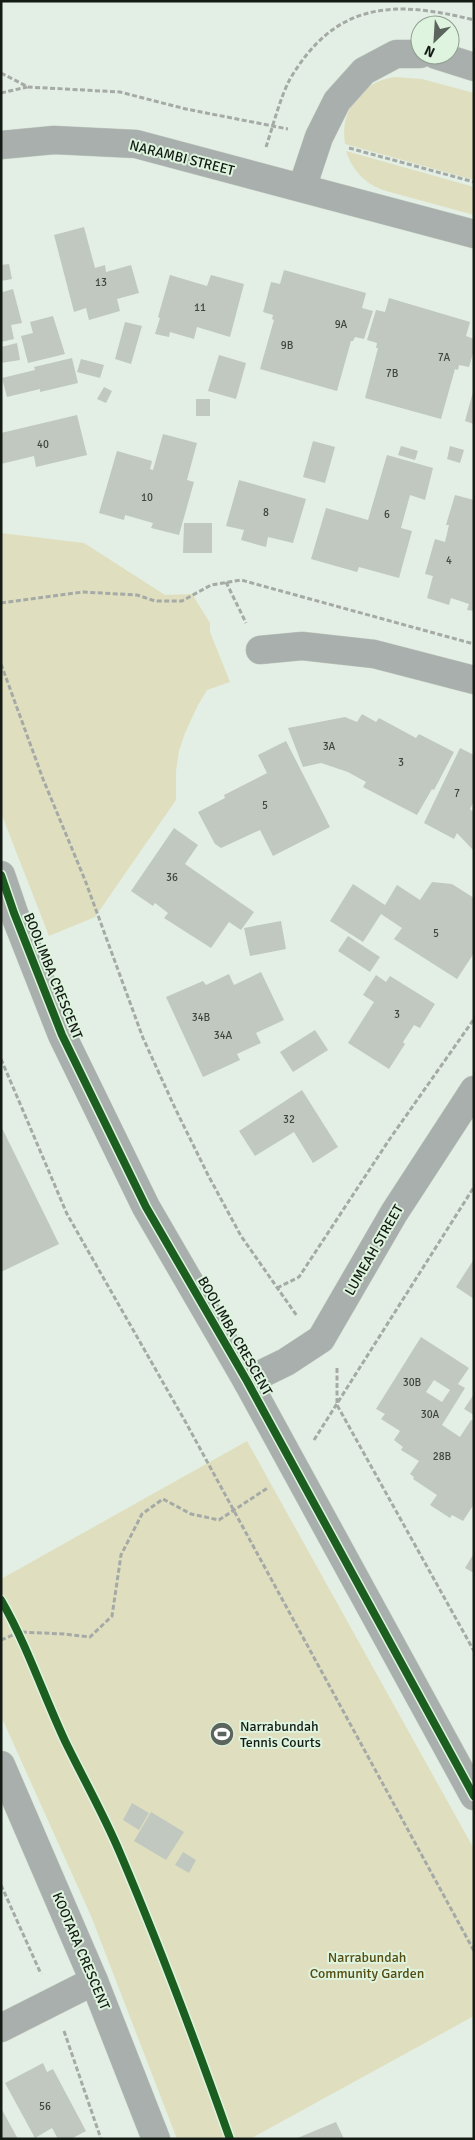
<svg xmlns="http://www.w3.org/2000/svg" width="475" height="2140" font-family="Signika,sans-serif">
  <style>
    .green { fill: #dfdfbf }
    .building { fill: #c1c8bf; fill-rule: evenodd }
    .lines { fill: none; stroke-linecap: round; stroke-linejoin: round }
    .minor-casing { stroke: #c3ccc4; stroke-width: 29 }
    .tertiary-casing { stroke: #c3ccc4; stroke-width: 29 }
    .path { stroke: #a5aaa6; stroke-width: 3; stroke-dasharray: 5 2.5; stroke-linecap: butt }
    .minor { stroke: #a9afac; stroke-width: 28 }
    .tertiary { stroke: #a9afac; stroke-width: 28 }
    .cycleway-casing { stroke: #def4df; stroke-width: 11 }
    .cycleway { stroke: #1b5e20; stroke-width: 8 }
    .labels { text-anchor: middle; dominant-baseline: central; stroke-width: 4; stroke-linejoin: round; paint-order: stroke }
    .number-label { font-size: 11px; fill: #3f463f }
    .street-label { font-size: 14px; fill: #141b14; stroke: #def4df }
    .poi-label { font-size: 14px; fill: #141b14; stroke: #def4df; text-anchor: start }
    .park-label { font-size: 14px; fill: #574c10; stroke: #def4df }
  </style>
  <rect width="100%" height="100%" fill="#e3efe4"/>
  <g class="green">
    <path d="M395 77 422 79 474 93V180L345 144C339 110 362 81 395 77Z"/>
    <path d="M346 151 474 187V215L386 191C366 185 352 170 346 151Z"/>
    <path d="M1 533 84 543 165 595 192 594 210 623V632L230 682 207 690 198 705 185 733 179 751 176 771V800L95 917 49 936 1 813Z"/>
    <path d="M247 1441 474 1849V2016L250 2139H177L91 1916 1 1716V1579Z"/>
  </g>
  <g class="building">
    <path d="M84 227 95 268 105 265 106 272 131 265 139 293 117 299 120 311 89 320 86 308 74 312 54 235Z"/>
    <path d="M9 264 12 279 1 281V265Z"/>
    <path d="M284 270 366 293 362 308 373 311 364 339 355 337 353 341H351L337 391 260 369 274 320 272 319 273 315 263 312 271 282 280 284Z"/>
    <path d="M170 275 207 286 211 275 244 284 230 337 197 327 194 339 170 332 169 337 155 334 160 318 158 317Z"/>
    <path d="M1 286 3 292 13 289 22 323 11 325 14 339 1 342Z"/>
    <path d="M389 298 470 322 466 336 474 339V350L469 367 459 365 458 370 455 369 441 419 365 398 378 348H376L377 343 367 340 376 310 385 312Z"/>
    <path d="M53 316 65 354 28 363 21 336 33 333 30 322Z"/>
    <path d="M125 322 142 326 131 364 115 359Z"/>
    <path d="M17 343 20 360 1 363V347Z"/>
    <path d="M219 355 246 363 236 399 208 391Z"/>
    <path d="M72 358 78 383 40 392V389L7 397 2 378 35 370 34 367Z"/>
    <path d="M81 359 104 365 100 378 77 372Z"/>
    <path d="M104 387 112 391 106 403 97 399Z"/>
    <path d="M473 392H474V424L465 421Z"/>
    <rect x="196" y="399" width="14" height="17"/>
    <path d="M77 415 87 455 36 467 34 456 1 464V433Z"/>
    <path d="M163 434 197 443 187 480 194 482 179 535 151 528 153 523 125 515 124 520 99 513 117 451 152 461 150 469 153 470Z"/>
    <path d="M313 441 335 447 325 483 303 477Z"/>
    <path d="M401 446 418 451 415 460 398 455Z"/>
    <path d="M450 446 464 450 460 463 447 459Z"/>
    <path d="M387 455 433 468 425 500 410 495 401 528 412 531 399 578 359 567 357 572 311 559 326 508 368 520Z"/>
    <path d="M239 480 306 499 293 543 268 537 266 547 241 540 244 530 226 526Z"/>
    <path d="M455 495 474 500V611L467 610 469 604 451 598 449 605 427 598 433 576 425 574 435 539 445 542 449 525H446Z"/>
    <path d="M184 523H212V553H183Z"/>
    <path d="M362 714 376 722 379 718 416 738 419 734 454 752 434 790 432 789 417 815 363 787 366 782 348 772 321 763 303 767 288 728 345 717 357 722Z"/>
    <path d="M286 741 330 827 273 856 260 830 221 848 215 844 198 812 225 798 224 795 267 773 258 755Z"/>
    <path d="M460 748 474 755V801L470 809 472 811 474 810V851L457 833 454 839 424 823Z"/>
    <path d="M174 828 198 845 185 864 254 912 241 930 229 922 211 948 164 918 168 913 155 903 153 906 131 891Z"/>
    <path d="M432 882 452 884 474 898V953L457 979 394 939 402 928 381 914 363 942 330 921 353 884 385 905 397 885 420 900Z"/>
    <path d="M281 921 286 949 250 956 244 928Z"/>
    <path d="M348 936 380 957 370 972 338 951Z"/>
    <path d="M261 972 284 1020 256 1033 261 1043 237 1054 240 1060 203 1077 166 997 203 981 206 985 229 974 234 985Z"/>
    <path d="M376 975 386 982 390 976 435 1004 420 1028 414 1025 403 1042 405 1044 389 1069 348 1043 374 1002 363 995Z"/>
    <path d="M315 1030 328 1050 293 1072 280 1052Z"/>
    <path d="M302 1090 338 1147 313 1163 294 1132 255 1156 239 1131Z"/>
    <path d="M1 1126 59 1244 1 1272Z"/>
    <path d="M474 1259V1299L456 1287Z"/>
    <path d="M421 1337 469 1368 458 1384 465 1388 442 1425 460 1437 471 1420 474 1421V1504L463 1521 452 1515 450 1518 430 1505 437 1495 413 1479 414 1477 410 1474 419 1461 401 1450 403 1447 394 1440 400 1431 381 1419 385 1414 376 1409ZM434 1380 450 1390 442 1402 426 1392Z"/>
    <path d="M474 1394V1415L464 1409Z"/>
    <path d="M474 1553V1573L465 1568Z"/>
    <path d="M132 1803 149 1813 139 1830 123 1820Z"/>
    <path d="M151 1812 184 1832 166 1860 134 1841Z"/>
    <path d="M183 1852 196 1860 189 1873 175 1865Z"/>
    <path d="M43 2063 47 2072 53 2069 86 2131 71 2139H58L52 2128 35 2138 5 2083Z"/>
    <path d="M1 2108 18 2139H1Z"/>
    <path d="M336 2122 344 2139H295Z"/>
  </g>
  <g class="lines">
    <g class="minor-casing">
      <g id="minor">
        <path d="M436 55 474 67"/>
        <path d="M1 145 54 140 136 144 474 234"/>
        <path d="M302 188 319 137 337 101 364 71 396 54H420"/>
        <path d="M260 650 302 646 374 654 474 680"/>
        <path d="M1 875 14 913 62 1035 146 1207 247 1381 474 1796"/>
        <path d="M247 1381 286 1362 321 1339 394 1213 474 1090"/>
        <path d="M1 2028 94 1981"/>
      </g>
    </g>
    <g class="tertiary-casing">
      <path id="tertiary" d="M1 1765 94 1981 156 2139"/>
    </g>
    <g class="path">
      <path d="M1 73 28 87 120 92 186 109 288 129"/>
      <path d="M1 93 27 87"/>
      <path d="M266 147C273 126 280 98 290 79 336 1 394 0 474 20"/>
      <path d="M349 148 474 182"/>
      <path d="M226 582 246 623"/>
      <path d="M1 603 83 592 137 595 155 601H182L211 585 241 580 474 644"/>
      <path d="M1 664 43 779 85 880 143 1038 175 1108 208 1175 241 1236 297 1316"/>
      <path d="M1 1059 67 1214 185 1421 474 1951"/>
      <path d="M277 1288 299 1277 389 1140 474 1019"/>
      <path d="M337 1368V1405L474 1651"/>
      <path d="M314 1440 474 1187"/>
      <path d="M1 1640 20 1632 64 1634 90 1637 112 1616 121 1555 142 1514 163 1499 191 1514 219 1520 269 1487"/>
      <path d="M1 1885 41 1974"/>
      <path d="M64 2031 101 2139"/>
    </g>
    <use href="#minor" class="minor"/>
    <use href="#tertiary" class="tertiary"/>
    <g class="cycleway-casing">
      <g id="cycleway">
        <path d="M1 875 14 913 62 1035 146 1207 247 1381 474 1796"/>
        <path d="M1 1600C27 1645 43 1694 65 1741 83 1778 104 1815 120 1853 160 1947 196 2043 230 2139"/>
      </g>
    </g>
    <use href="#cycleway" class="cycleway"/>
  </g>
  <defs>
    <g id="stadium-disc" transform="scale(1.25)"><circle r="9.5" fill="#5c655d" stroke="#def4df"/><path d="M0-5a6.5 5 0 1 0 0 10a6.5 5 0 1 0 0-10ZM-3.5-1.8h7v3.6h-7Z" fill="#fff"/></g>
  </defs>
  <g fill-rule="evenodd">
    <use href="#stadium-disc" x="222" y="1734"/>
  </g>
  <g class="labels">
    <g class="number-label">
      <text x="101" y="282">13</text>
      <text x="200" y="307">11</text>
      <text x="341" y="324">9A</text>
      <text x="287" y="345">9B</text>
      <text x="444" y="357">7A</text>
      <text x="392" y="373">7B</text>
      <text x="43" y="444">40</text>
      <text x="147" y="497">10</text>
      <text x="266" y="512">8</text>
      <text x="387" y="514">6</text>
      <text x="449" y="560">4</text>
      <text x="329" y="746">3A</text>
      <text x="401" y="762">3</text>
      <text x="457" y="793">7</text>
      <text x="265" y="805">5</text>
      <text x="172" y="877">36</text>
      <text x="436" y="933">5</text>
      <text x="397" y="1014">3</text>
      <text x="201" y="1017">34B</text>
      <text x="223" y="1035">34A</text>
      <text x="289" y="1119">32</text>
      <text x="412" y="1382">30B</text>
      <text x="430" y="1414">30A</text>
      <text x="442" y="1456">28B</text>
      <text x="45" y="2106">56</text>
    </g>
    <g class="street-label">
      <text transform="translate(182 158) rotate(14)">NARAMBI STREET</text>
      <text transform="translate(53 976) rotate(68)">BOOLIMBA CRESCENT</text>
      <text transform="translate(374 1250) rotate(-60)">LUMEAH STREET</text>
      <text transform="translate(235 1336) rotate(60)">BOOLIMBA CRESCENT</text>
      <text transform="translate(81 1951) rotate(67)">KOOTARA CRESCENT</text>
    </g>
    <g class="poi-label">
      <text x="240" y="1726">Narrabundah<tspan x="240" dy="16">Tennis Courts</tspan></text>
    </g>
    <g class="park-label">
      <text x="367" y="1957">Narrabundah<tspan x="367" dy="16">Community Garden</tspan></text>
    </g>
  </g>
  <rect width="475" height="2140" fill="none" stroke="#141b14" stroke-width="5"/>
  <g transform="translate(435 40) rotate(205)"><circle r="24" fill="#def4df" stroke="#8d9d8e"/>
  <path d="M0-4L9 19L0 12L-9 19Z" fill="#5c655d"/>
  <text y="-8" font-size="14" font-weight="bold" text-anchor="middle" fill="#141b14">N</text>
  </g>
</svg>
